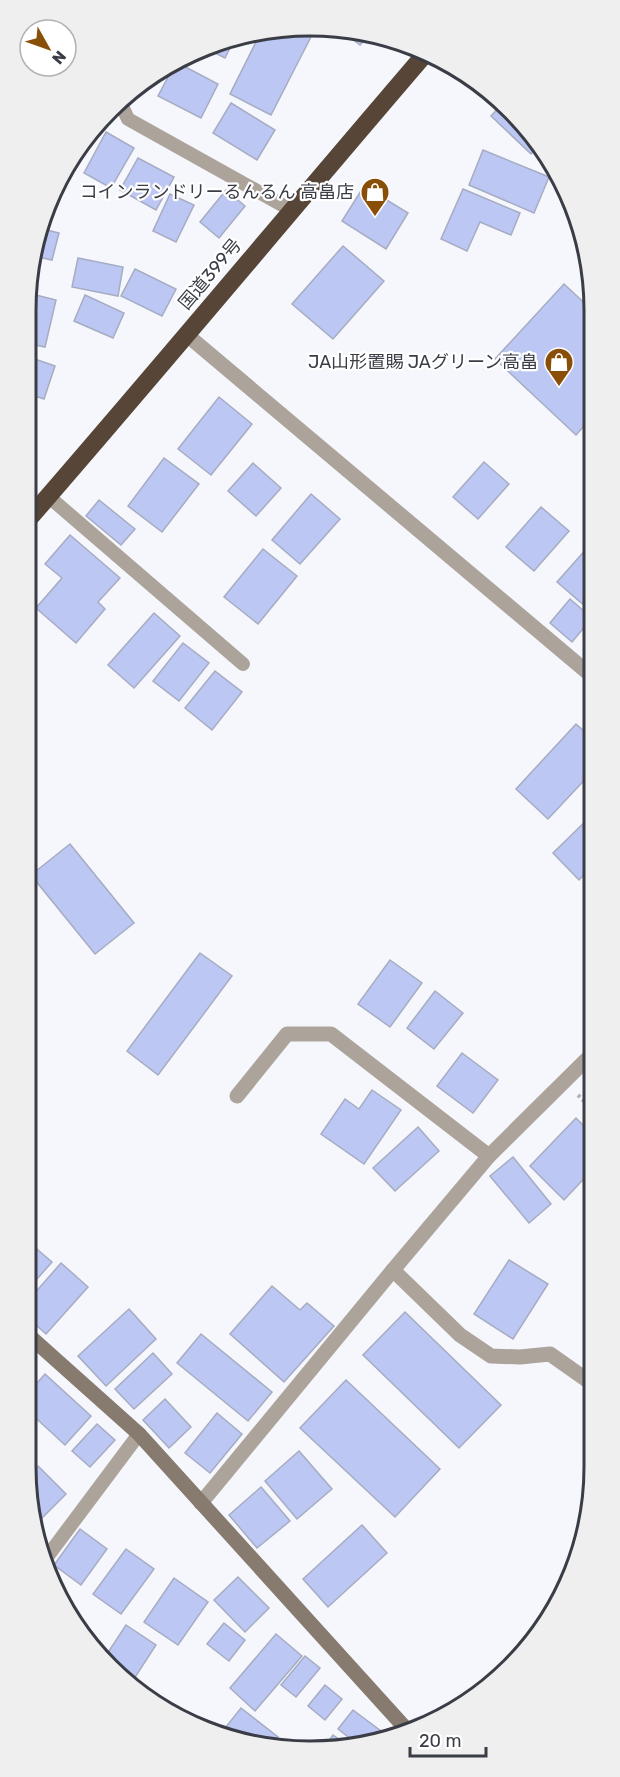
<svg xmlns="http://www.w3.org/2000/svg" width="620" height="1777" font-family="Rubik,'Noto Sans JP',sans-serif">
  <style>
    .building { fill: #bcc7f4; stroke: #a6acc2; stroke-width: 1.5 }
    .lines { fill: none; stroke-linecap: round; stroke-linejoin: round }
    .path { stroke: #b0b2b9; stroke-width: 4; stroke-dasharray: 3 3; stroke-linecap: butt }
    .lane { stroke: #aca39b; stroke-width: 14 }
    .street { stroke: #aca39b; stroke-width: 15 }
    .secondary { stroke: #877a6f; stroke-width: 15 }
    .highway { stroke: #574637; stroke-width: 18 }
    .labels { text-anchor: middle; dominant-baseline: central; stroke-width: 4.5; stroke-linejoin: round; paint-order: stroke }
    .poi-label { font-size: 18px; fill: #3a3d46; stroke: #fff; text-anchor: end }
    .street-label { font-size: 18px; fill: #3a3d46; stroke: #fff }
    .rim { fill: none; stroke: #3a3d46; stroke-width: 3 }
  </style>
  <rect width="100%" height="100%" fill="#f5f7fc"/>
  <g class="building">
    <path d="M273 28 314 31 271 115 230 94 261 32Z"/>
    <path d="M345 33 370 34 360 45Z"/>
    <path d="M233 42 225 58 209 50Z"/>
    <path d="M176 62 218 84 201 118 158 96Z"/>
    <path d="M231 103 275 130 257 160 213 133Z"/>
    <path d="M502 104 524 122 539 146 531 154 491 116Z"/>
    <path d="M106 132 134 148 111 188 84 173Z"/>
    <path d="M483 150 549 177 534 213 469 185Z"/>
    <path d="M138 158 174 177 156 210 120 190Z"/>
    <path d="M364 186 408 213 386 249 342 221Z"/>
    <path d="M463 189 520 213 511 235 480 222 467 251 441 239Z"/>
    <path d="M226 190 245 206 219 238 200 222Z"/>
    <path d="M170 194 194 205 176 242 153 231Z"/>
    <path d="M39 228 59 233 52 260 33 256 35 237Z"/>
    <path d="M343 246 384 281 333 339 292 304Z"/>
    <path d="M78 258 123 267 118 296 72 287Z"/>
    <path d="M135 269 176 289 162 316 121 296Z"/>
    <path d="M564 284 592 310V343L584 352 592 359V417L576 435 495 359Z"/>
    <path d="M28 293 56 300 45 347 26 343V310Z"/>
    <path d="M85 295 124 313 113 338 74 321Z"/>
    <path d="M26 356 55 366 44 399 26 393Z"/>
    <path d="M219 397 252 424 211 475 178 449Z"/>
    <path d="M164 458 199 484 162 532 128 506Z"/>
    <path d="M484 462 509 484 478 519 453 497Z"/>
    <path d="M253 463 281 488 256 516 228 491Z"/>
    <path d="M311 494 340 519 300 564 272 540Z"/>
    <path d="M99 500 135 529 121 545 86 516Z"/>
    <path d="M541 507 569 531 534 571 506 547Z"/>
    <path d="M70 535 120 578 98 602 105 609 76 643 36 608 62 578 45 564Z"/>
    <path d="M588 547 593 551V613L557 582Z"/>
    <path d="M263 549 297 576 258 624 224 597Z"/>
    <path d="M570 599 592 618 572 642 550 623Z"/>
    <path d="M154 613 180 636 134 688 108 665Z"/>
    <path d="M183 643 209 663 179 701 153 681Z"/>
    <path d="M215 671 242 692 212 730 185 708Z"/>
    <path d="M576 724 593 739V771L548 819 516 789Z"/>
    <path d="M593 814V866L579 880 553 853Z"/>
    <path d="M70 844 134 923 95 954 31 875Z"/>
    <path d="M200 953 232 976 158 1075 127 1051Z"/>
    <path d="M390 960 422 983 390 1027 358 1004Z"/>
    <path d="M435 991 463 1013 434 1049 407 1028Z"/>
    <path d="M462 1053 498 1080 473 1113 437 1086Z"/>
    <path d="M372 1090 401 1110 364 1164 321 1134 345 1099 359 1109Z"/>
    <path d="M576 1118 594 1136V1168L564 1200 530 1166Z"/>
    <path d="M418 1127 439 1151 395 1191 373 1168Z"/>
    <path d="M513 1157 551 1204 529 1223 490 1176Z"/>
    <path d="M31 1244 52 1262 30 1287 26 1283V1251Z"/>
    <path d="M509 1260 548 1284 513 1339 474 1314Z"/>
    <path d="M61 1263 88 1287 46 1334 26 1316V1303Z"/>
    <path d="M272 1286 300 1310 307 1303 334 1326 284 1382 230 1334Z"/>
    <path d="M129 1309 156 1339 106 1386 78 1356Z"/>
    <path d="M405 1312 501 1405 459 1448 363 1355Z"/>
    <path d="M201 1334 272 1392 248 1421 177 1363Z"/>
    <path d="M153 1353 172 1374 134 1409 115 1389Z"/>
    <path d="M45 1374 91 1416 65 1445 26 1409V1395Z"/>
    <path d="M346 1380 440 1469 395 1517 300 1428Z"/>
    <path d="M165 1399 191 1427 169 1448 143 1420Z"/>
    <path d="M217 1413 242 1434 210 1473 185 1453Z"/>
    <path d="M97 1424 115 1440 90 1467 72 1451Z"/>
    <path d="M299 1451 332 1489 297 1519 265 1481Z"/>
    <path d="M38 1466 66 1494 37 1523 27 1476Z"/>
    <path d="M261 1487 290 1521 257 1548 229 1515Z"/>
    <path d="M362 1525 387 1553 328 1607 303 1579Z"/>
    <path d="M80 1529 107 1549 81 1585 54 1565Z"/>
    <path d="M126 1549 154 1569 121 1614 93 1594Z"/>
    <path d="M238 1577 269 1608 245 1632 214 1600Z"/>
    <path d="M174 1578 208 1602 178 1645 144 1622Z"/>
    <path d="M224 1623 245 1640 229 1661 207 1644Z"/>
    <path d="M126 1625 156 1645 132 1682 103 1660Z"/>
    <path d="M276 1634 302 1656 255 1711 230 1688Z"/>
    <path d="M305 1656 320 1668 296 1697 281 1685Z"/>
    <path d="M325 1685 342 1699 325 1720 308 1706Z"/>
    <path d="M241 1708 278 1737 270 1748 221 1733Z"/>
    <path d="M353 1710 381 1731 373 1743 357 1744 338 1729Z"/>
    <path d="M333 1735 346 1744 325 1746Z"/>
  </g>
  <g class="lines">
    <path class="path" d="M578 1095 594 1111"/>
    <g class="lane">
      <path d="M121 104 128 119 291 210"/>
      <path d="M48 496 243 664"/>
      <path d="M44 1561 139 1434"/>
    </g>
    <g class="street">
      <path d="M187 335 593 677"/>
      <path d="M237 1096 287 1034H331L489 1156"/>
      <path d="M393 1270 460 1335 491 1356 520 1357 550 1354 594 1385"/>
      <path d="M201 1503 393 1270 489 1156 594 1052"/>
    </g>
    <path class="secondary" d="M26 1333 139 1434 408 1731"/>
    <path class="highway" d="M26 522C161 367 292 209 426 53"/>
  </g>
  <defs>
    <g id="shop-pin" transform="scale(1.5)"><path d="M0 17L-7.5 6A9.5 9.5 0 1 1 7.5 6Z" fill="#894f08" stroke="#fff"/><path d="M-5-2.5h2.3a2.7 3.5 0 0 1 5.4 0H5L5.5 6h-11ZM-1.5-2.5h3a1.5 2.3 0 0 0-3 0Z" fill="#fff"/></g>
  </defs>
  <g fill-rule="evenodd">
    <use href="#shop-pin" x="375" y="192"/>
    <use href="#shop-pin" x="559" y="362"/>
  </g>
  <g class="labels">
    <g class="poi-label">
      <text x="354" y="192">コインランドリーるんるん 高畠店</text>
      <text x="538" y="362">JA山形置賜 JAグリーン高畠</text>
    </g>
    <g class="street-label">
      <text transform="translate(210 274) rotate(-50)">国道399号</text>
    </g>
  </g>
  <path d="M0 0H620V1777H0ZM310 36H310A274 274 0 0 1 584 310V1467A274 274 0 0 1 310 1741H310A274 274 0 0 1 36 1467V310A274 274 0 0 1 310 36Z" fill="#efeff0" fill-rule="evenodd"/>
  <path class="rim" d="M310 36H310A274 274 0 0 1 584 310V1467A274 274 0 0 1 310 1741H310A274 274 0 0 1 36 1467V310A274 274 0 0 1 310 36Z"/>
  <g transform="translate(48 48) rotate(130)"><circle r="28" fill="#ffffff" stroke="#b0b1b5" stroke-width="1.5"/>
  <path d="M0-4.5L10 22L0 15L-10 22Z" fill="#894f08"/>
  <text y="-9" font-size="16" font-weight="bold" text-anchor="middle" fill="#3a3d46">N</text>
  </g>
  <path d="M410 1747v9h76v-9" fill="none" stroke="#3a3d46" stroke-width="3"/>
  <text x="419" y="1747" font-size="18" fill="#3a3d46" stroke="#ffffff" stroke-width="4.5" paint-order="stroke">20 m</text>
</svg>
